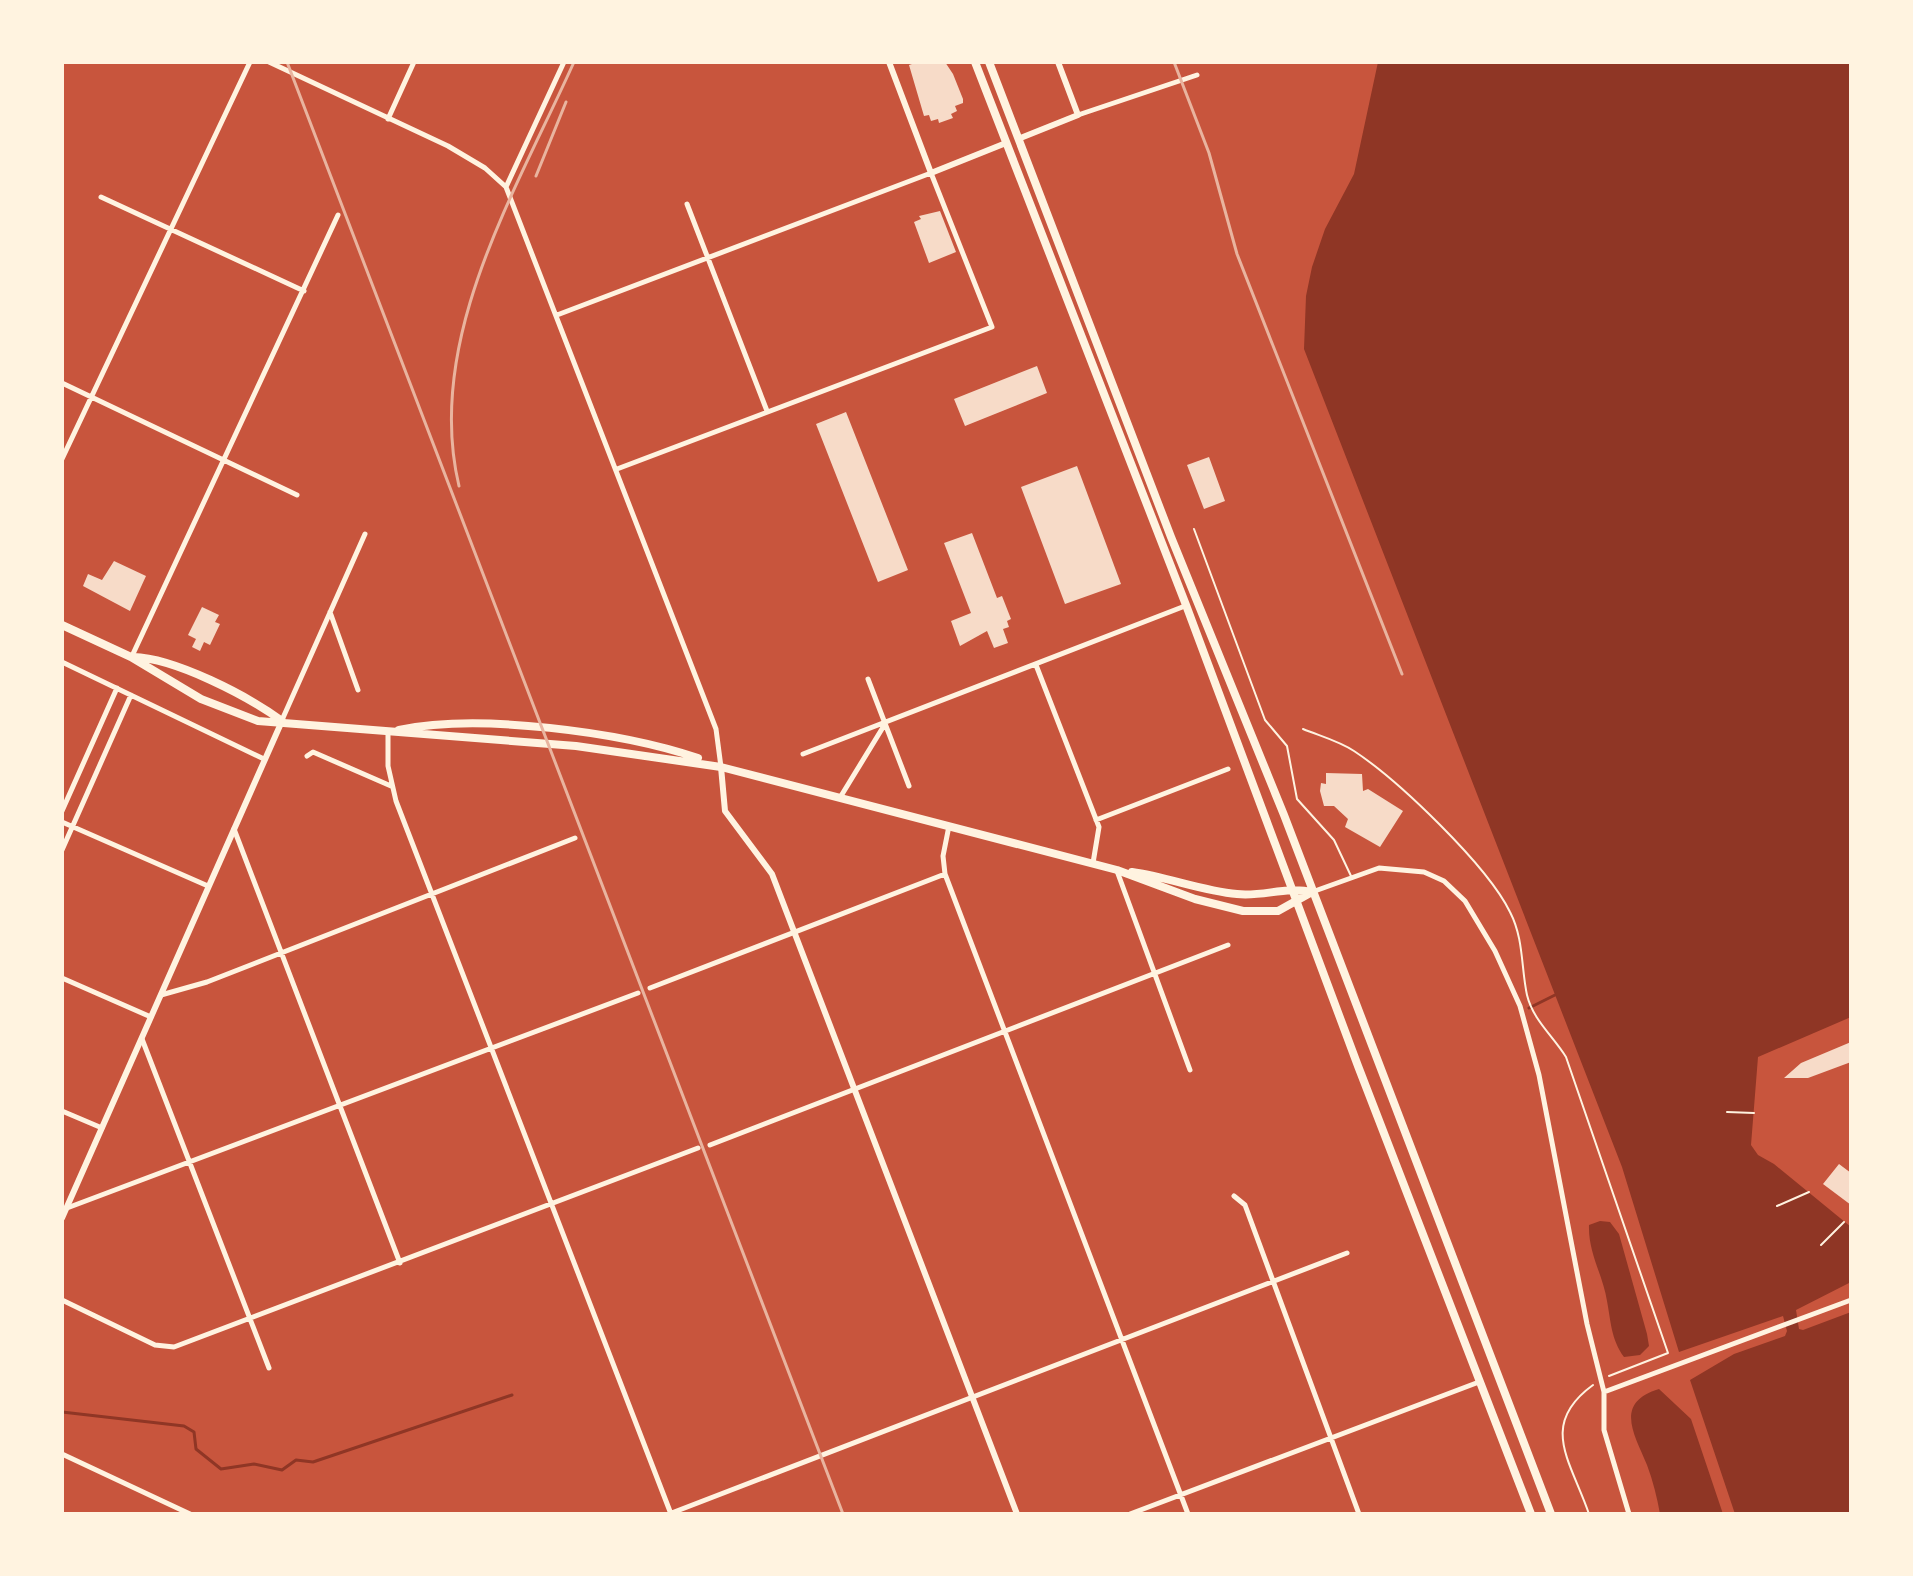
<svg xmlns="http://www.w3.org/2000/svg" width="1913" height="1576" font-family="Rubik,sans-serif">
  <rect width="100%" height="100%" fill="#c8553d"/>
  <path fill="#8f3625" d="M1378 62H1851V1017L1758 1057 1751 1145 1758 1155 1774 1164 1851 1227V1282L1796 1310 1799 1329 1803 1330 1851 1312V1514H1735L1690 1380 1734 1354 1785 1336 1787 1331 1783 1316 1679 1352 1622 1167 1304 349 1306 296 1312 267 1325 229 1354 174Z
    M1600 1221 1610 1222 1619 1234 1647 1334 1649 1346 1640 1355 1624 1357C1611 1339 1611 1322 1607 1301 1603 1275 1588 1253 1589 1225Z
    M1659 1389 1691 1419 1723 1514H1660C1657 1497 1653 1481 1647 1465 1635 1435 1613 1403 1659 1389Z"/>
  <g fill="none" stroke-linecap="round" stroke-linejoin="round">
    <path stroke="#8f3625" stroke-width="3" d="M1529 1008 1555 995
      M62 1412 184 1426 194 1432 196 1449 221 1469 254 1464 282 1470 296 1460 313 1462 512 1395"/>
  </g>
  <path fill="#f7dbc8" d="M918 62H945L953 74 963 99V103L955 106 957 111 951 114 953 118 939 123 938 119 931 121 929 115 924 116 909 65Z
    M940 211 956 252 929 263 914 222 921 219 919 216Z
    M1037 366 1047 393 965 426 954 399Z
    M846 412 908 570 878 582 816 424Z
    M1209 457 1225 501 1204 509 1187 465Z
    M1077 466 1121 584 1065 604 1021 487Z
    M972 533 997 598 1002 596 1011 619 1007 621 1009 627 1003 629 1008 643 994 648 987 631 960 646 951 621 971 613 944 543Z
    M114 561 146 576 130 611 83 586 88 574 102 580Z
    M202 607 219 615 215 622 220 624 210 645 204 642 200 651 192 647 196 639 188 635Z
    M1326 773 1362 774 1363 791 1368 789 1403 811 1380 847 1345 827 1348 819 1334 806H1324L1320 791 1321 783 1326 784Z
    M1851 1042V1062L1808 1078H1784L1801 1063Z
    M1839 1164 1851 1173V1205L1823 1184Z"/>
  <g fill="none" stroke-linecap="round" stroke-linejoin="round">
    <path stroke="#fff3e0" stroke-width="2" d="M1303 729C1320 736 1339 741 1354 751 1398 780 1487 865 1510 912 1524 939 1521 968 1527 995 1533 1020 1553 1036 1566 1057L1668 1353 1609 1376
      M1727 1112 1754 1113
      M1777 1206 1809 1192
      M1821 1245 1844 1222
      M1589 1514C1571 1461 1538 1425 1593 1385"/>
    <path stroke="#fff3e0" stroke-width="2" d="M1194 529 1265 720 1287 746 1297 799 1334 840 1351 876"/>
    <path stroke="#fff3e0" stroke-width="5" d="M269 62 448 146 485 168 506 187 716 729 721 767
      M1078 115 1197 75
      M388 119 414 62
      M506 187 564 62
      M101 197 304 291
      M687 204 767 411
      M557 315 931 173 992 327 617 469
      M62 383 297 495
      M62 459 250 62
      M330 612 358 690
      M132 656 338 215
      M62 662 264 759
      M1036 665 1099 827 1093 863
      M868 679 909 786
      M282 720 365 534
      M388 732V766L396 801 671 1514
      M803 754 1185 606
      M307 756 313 752 391 786
      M841 796 885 724
      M62 811 117 688
      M1096 820 1228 769
      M62 822 208 886
      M949 826 943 856 945 874 1188 1514
      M234 829 400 1263
      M62 850 131 695
      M1117 871 1190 1070
      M1312 892 1379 868 1424 872 1444 881 1465 901 1495 951 1520 1006 1539 1075 1587 1324 1604 1392V1430L1629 1514
      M62 978 151 1017
      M650 988 945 874
      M161 995 207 982 575 838
      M142 1039 269 1368
      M62 1111 102 1128
      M710 1145 1228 945
      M1234 1196 1245 1205 1359 1514
      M67 1208 638 993
      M62 1300 155 1345 174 1347 698 1148
      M1604 1392 1851 1300
      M62 1454 190 1514
      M669 1514 1347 1253
      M1130 1514 1479 1382"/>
    <path stroke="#fff3e0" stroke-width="6" d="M889 62 931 173 1006 143
      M1018 139 1078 115 1058 62
      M721 767 725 811 772 874 1017 1514
      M62 1218 282 721"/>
    <path stroke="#fff3e0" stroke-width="8" d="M975 62 1186 605 1358 1066 1531 1514
      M989 62 1171 537 1284 815 1551 1514
      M62 625 131 657 201 699 258 721 576 746 721 767 1117 870 1195 899 1243 911H1278L1312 892
      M133 657C175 658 248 696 282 721
      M399 730C479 713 621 732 698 758
      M1132 872C1168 877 1202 891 1237 894 1263 897 1286 886 1312 892"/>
    <path stroke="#e9b49f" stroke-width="3" d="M287 62 843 1514
      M1174 62 1209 153 1237 254 1402 674
      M536 176 566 102
      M459 486C424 340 516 191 574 62"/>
  </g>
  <rect width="1913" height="1576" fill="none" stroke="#fff3e0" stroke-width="128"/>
</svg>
